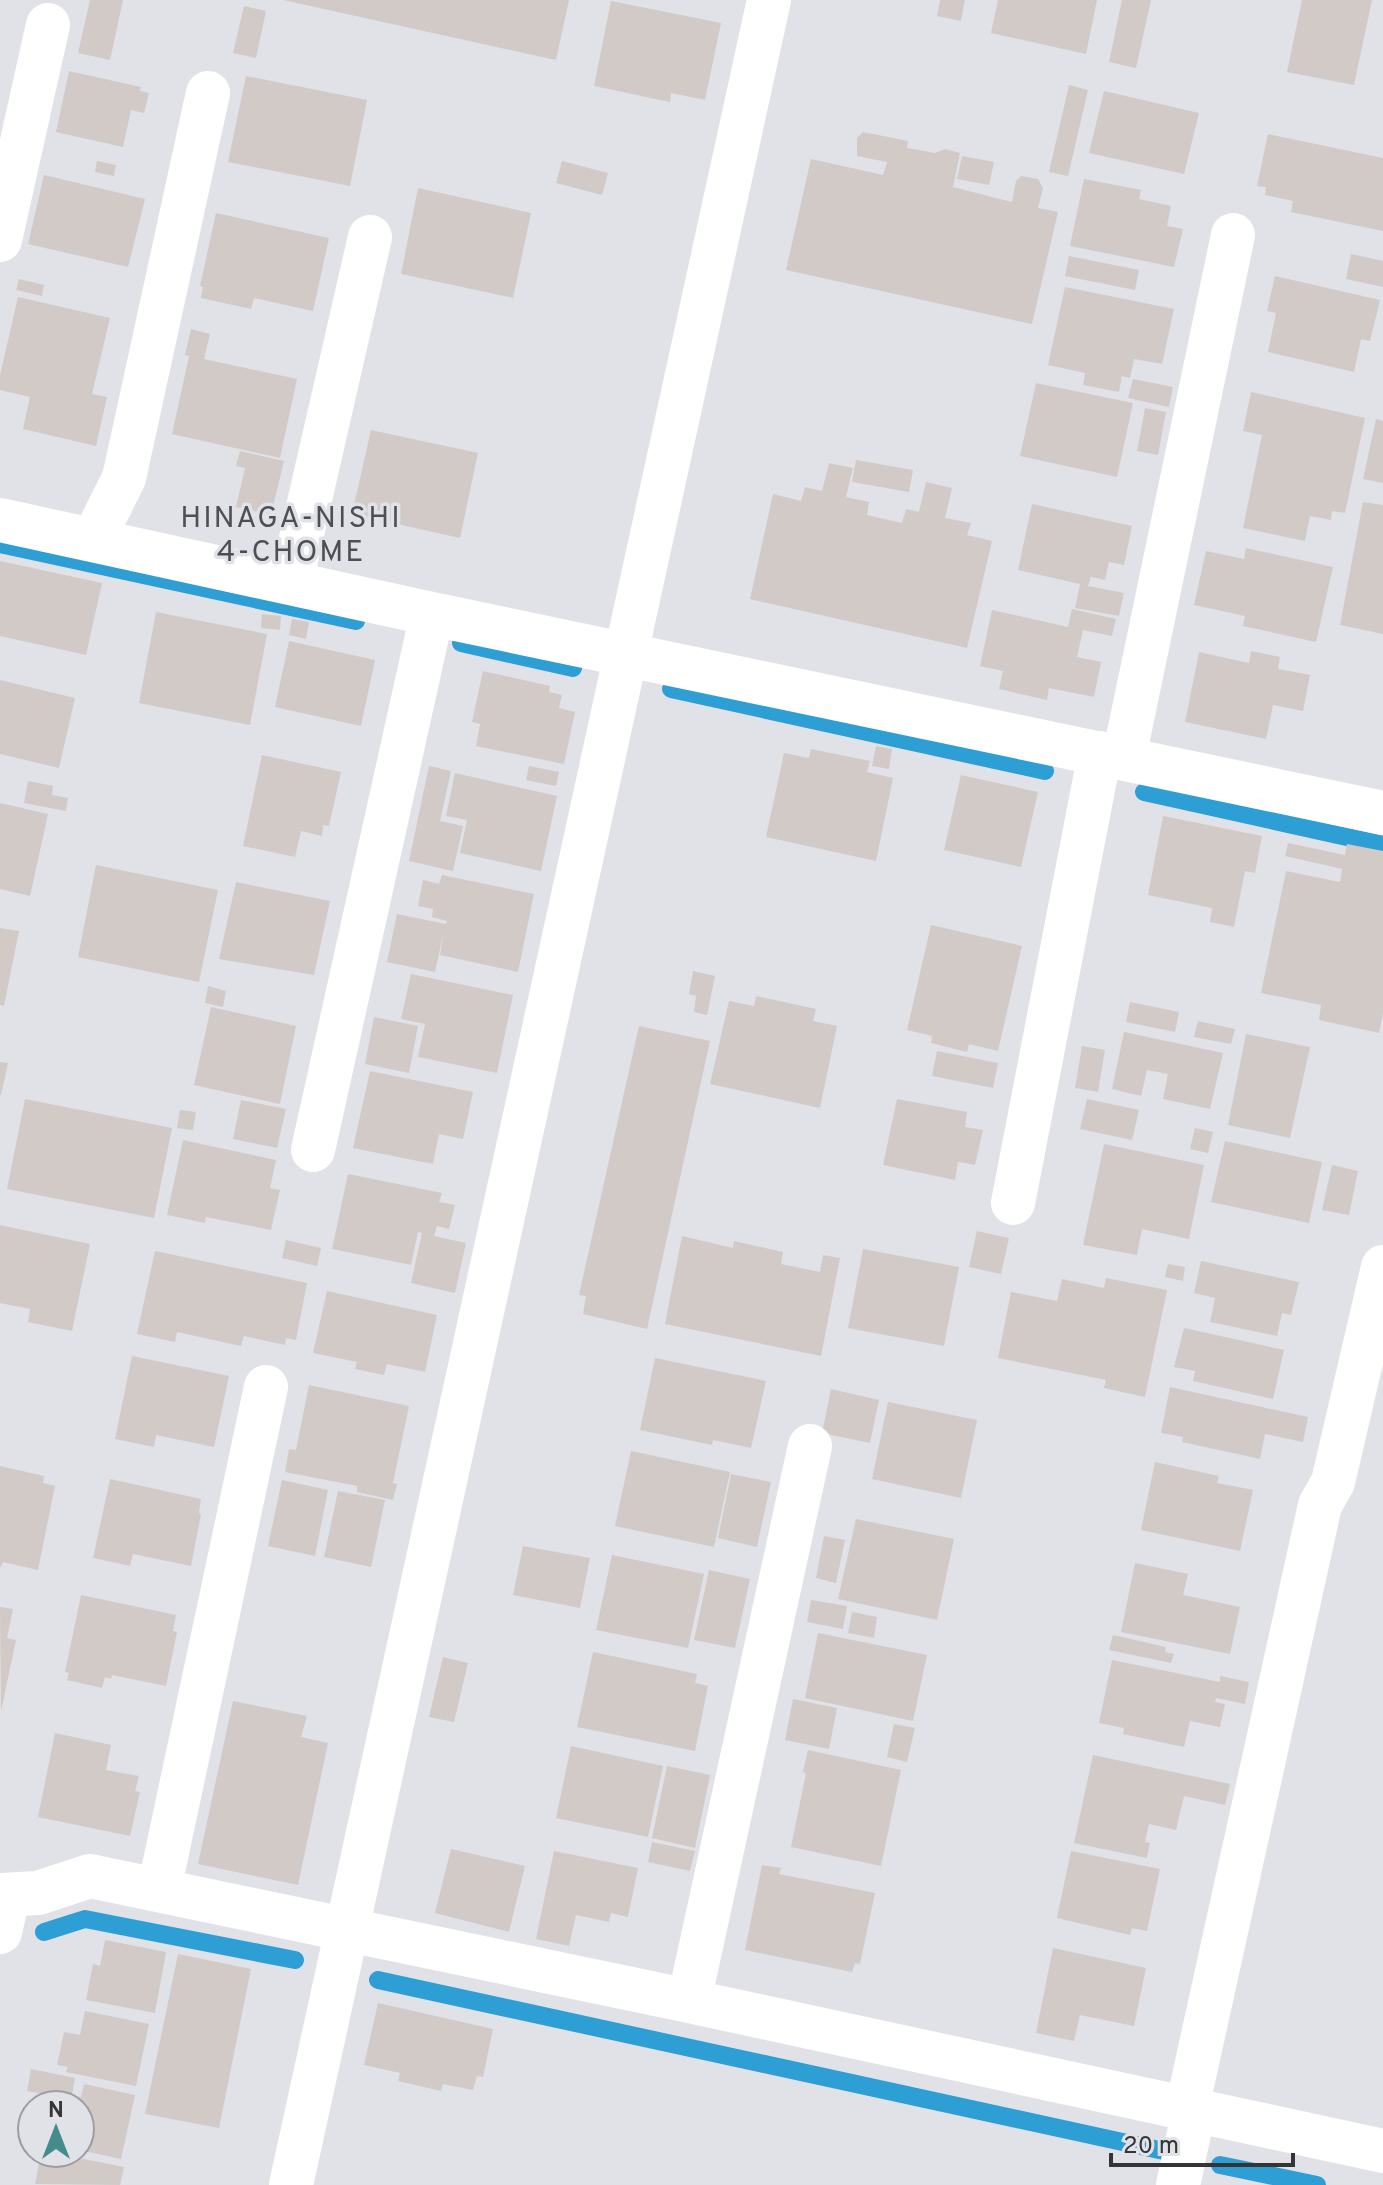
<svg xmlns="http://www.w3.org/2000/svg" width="1383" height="2185" font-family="Overpass,sans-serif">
  <rect width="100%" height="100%" fill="#e0e2e8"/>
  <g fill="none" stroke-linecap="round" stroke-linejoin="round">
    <path stroke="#2e9fd4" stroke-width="18" d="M0 544 356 621
      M461 643 573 668
      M671 689 1045 771
      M1144 792 1383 845
      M44 1932 85 1919 295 1960
      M378 1980 1173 2153
      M1220 2165 1317 2185"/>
  </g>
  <path fill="#d1cac7" d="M90 0H123L110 60 78 53Z
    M283 0H569L556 60Z
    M940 0H965L961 21 937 16Z
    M998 0H1097L1086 54 991 33Z
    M1122 0H1151L1136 68 1109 62Z
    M1302 0H1372L1354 85 1287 72Z
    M611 1 721 23 705 100 671 93 670 102 594 86Z
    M244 6 266 11 256 58 233 53Z
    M69 71 141 87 140 91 149 93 144 113 131 110 123 147 56 132Z
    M246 76 367 100 350 186 228 162Z
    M1069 85 1088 90 1068 176 1049 172Z
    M1104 91 1199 113 1184 174 1089 153Z
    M863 132 908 141 907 148 935 153 945 149 960 153 953 187 1012 202 1016 181 1021 176 1038 179 1043 188 1038 208 1058 212 1032 324 786 270 811 159 883 175 887 162 857 156V138Z
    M1268 134 1383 158V231L1291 212 1293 201 1265 195 1266 187 1257 186Z
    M962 156 994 162 989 185 957 179Z
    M97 161 116 165 114 176 95 172Z
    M562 161 608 173 602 195 556 183Z
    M44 175 145 199 128 267 28 244Z
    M1084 179 1141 190 1139 199 1171 206 1167 226 1183 229 1174 267 1070 246Z
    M418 188 531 213 513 298 401 274Z
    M216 213 329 238 313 311 254 298 251 309 201 298 203 287 200 286Z
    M1351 254 1383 261V287L1346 279Z
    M1069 256 1139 270 1135 290 1065 276Z
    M1275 276 1380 300 1370 341 1361 339 1354 372 1268 352 1276 313 1267 311Z
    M19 279 44 285 42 296 16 290Z
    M1065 287 1174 309 1162 364 1134 359 1130 378 1122 376 1119 392 1083 385 1085 373 1048 365Z
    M18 297 110 318 92 394 107 397 96 446 23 429 30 397 0 390V375Z
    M191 329 210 334 204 359 297 379 280 458 172 434 189 356 185 355Z
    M1133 379 1173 387 1169 407 1128 398Z
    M1036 383 1133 403 1117 477 1020 456Z
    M1251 392 1365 418 1345 513 1332 511 1331 520 1310 516 1305 541 1243 528 1262 435 1243 431Z
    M1145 408 1166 412 1158 455 1137 451Z
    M1376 419 1383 421V483L1363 479Z
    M371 430 478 453 460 538 352 514Z
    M240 451 284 461 271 515 236 507 245 468 236 466Z
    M856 460 913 470 909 492 852 482Z
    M829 463 853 468 846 497 869 502 867 515 902 523 906 509 919 512 926 482 952 488 945 518 971 523 967 535 992 541 967 648 750 599 773 494 801 501 805 487 822 491Z
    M1363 502 1383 505V634L1340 625Z
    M1032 504 1132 526 1124 565 1109 562 1105 580 1091 577 1088 586 1124 593 1119 616 1075 608 1080 584 1018 570Z
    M1246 548 1333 567 1316 642 1243 626 1245 616 1194 605 1206 551 1244 559Z
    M0 561 102 583 86 655 0 636Z
    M1072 609 1116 619 1112 636 1083 630 1077 657 1101 662 1094 697 1049 688 1047 700 999 689 1003 671 980 666 992 610 1068 627Z
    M156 612 267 634 250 725 139 703Z
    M262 614 281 616 280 630 261 628Z
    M292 619 309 622 306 639 289 635Z
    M289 641 375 660 361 726 275 707Z
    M1251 651 1280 657 1278 669 1310 675 1303 711 1273 705 1266 739 1185 722 1199 652 1249 663Z
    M483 671 550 686 549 692 562 695 559 708 575 712 564 764 476 746 480 724 472 722Z
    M0 680 75 698 59 768 0 754Z
    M876 746 892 749 889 769 872 766Z
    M811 749 870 761 867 772 893 778 876 861 766 837 784 753 809 758Z
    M262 755 341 772 329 826 323 825 322 836 301 831 295 857 243 846Z
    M429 766 451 771 440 821 463 826 453 871 409 861Z
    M529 766 559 772 556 786 526 780Z
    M455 773 557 796 541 871 460 853 467 820 446 816Z
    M961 775 1038 792 1021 867 944 850Z
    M28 781 53 786 52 795 68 798 66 811 24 803Z
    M0 803 48 814 30 896 0 889Z
    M1163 816 1262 836 1255 873 1245 871 1234 927 1210 922 1212 908 1148 895Z
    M1288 843 1345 855 1347 844 1383 851V1013L1379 1033 1319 1020 1321 1005 1261 993 1286 871 1340 882 1342 869 1285 856Z
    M96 865 218 890 199 982 78 957Z
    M442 875 534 894 518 972 440 955 444 931 435 972 387 962 397 914 446 924 447 921 432 917 433 909 418 906 423 880 439 884Z
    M236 882 330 901 314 975 219 959Z
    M931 925 1022 946 998 1051 969 1044 967 1052 931 1043 932 1036 907 1030Z
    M0 928 19 931 4 1006 0 1005Z
    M693 971 715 976 707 1015 694 1012 696 996 689 994Z
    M411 974 513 995 497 1073 418 1057 425 1024 401 1019Z
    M208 986 226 991 223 1007 205 1003Z
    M756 996 816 1009 813 1021 837 1026 820 1108 710 1084 729 1001 754 1006Z
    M1130 1002 1179 1012 1175 1032 1126 1022Z
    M211 1007 296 1026 280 1104 194 1085Z
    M374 1017 418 1026 409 1073 365 1064Z
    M1198 1021 1235 1029 1231 1044 1194 1037Z
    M639 1026 710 1041 647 1329 583 1314 586 1296 579 1295Z
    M1124 1032 1223 1053 1210 1109 1163 1099 1168 1074 1147 1070 1141 1096 1112 1089Z
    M1246 1034 1310 1047 1290 1138 1228 1125Z
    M1082 1046 1105 1050 1098 1092 1075 1088Z
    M937 1051 998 1063 993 1088 932 1076Z
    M0 1062 8 1063 1 1095H0Z
    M370 1071 473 1092 463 1139 439 1134 433 1164 353 1148Z
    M25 1099 172 1128 154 1218 7 1189Z
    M897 1099 967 1112 965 1127 983 1130 975 1165 958 1162 955 1180 883 1165Z
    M1087 1099 1139 1110 1132 1140 1080 1129Z
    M241 1100 286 1109 277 1148 233 1139Z
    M180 1110 196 1112 193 1130 177 1128Z
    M1195 1128 1213 1132 1208 1153 1190 1149Z
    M183 1140 276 1160 270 1188 280 1190 271 1230 206 1217 205 1223 167 1215Z
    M1225 1141 1322 1162 1309 1223 1211 1202Z
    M1104 1144 1204 1165 1189 1239 1142 1229 1137 1255 1083 1245Z
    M1332 1165 1358 1171 1349 1215 1322 1210Z
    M348 1174 442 1193 439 1202 455 1205 449 1229 437 1226 434 1236 466 1243 455 1293 411 1283 422 1233 418 1232 411 1265 332 1249Z
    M0 1225 90 1244 72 1331 28 1322 30 1309 0 1303Z
    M977 1231 1009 1238 1001 1274 969 1267Z
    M682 1236 733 1248 734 1241 783 1252 781 1264 820 1272 823 1255 840 1258 821 1356 665 1324Z
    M286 1240 321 1248 317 1266 282 1258Z
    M863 1249 959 1267 944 1346 848 1328Z
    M155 1251 307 1283 296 1340 286 1338 285 1345 244 1336 241 1346 177 1332 175 1342 137 1334Z
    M1201 1261 1299 1282 1291 1315 1282 1313 1277 1336 1210 1322 1215 1298 1194 1293Z
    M1168 1264 1185 1267 1183 1281 1165 1277Z
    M1106 1278 1167 1290 1145 1397 1104 1388 1106 1380 998 1358 1011 1292 1057 1301 1062 1279 1104 1288Z
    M327 1291 437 1315 425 1372 387 1364 384 1375 355 1369 357 1362 313 1353Z
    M1184 1328 1284 1350 1273 1399 1193 1381 1195 1371 1174 1367Z
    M132 1356 229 1376 214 1447 156 1435 154 1447 115 1439Z
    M655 1358 766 1381 751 1448 713 1440 712 1445 640 1430Z
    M309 1385 409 1406 393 1483 397 1484 393 1500 357 1492V1486L285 1472 289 1449 296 1450Z
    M1170 1387 1308 1417 1303 1442 1265 1434 1260 1459 1182 1442 1183 1437 1161 1433Z
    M831 1389 879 1400 870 1443 822 1433Z
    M888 1402 977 1420 961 1498 872 1479Z
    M631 1451 730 1472 714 1547 615 1526Z
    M1155 1462 1219 1476 1217 1483 1253 1490 1240 1551 1141 1530Z
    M0 1466 44 1476 43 1483 55 1486 38 1570 3 1562 0 1568Z
    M731 1474 771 1482 757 1547 718 1538Z
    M110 1479 201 1499 199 1513 201 1514 191 1566 133 1554 130 1566 93 1558Z
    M282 1480 328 1490 315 1556 268 1546Z
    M338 1491 385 1500 371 1567 324 1557Z
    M856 1519 954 1539 937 1620 838 1599Z
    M824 1536 845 1540 836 1583 816 1578Z
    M523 1546 590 1558 580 1608 513 1595Z
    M612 1555 704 1574 688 1648 596 1630Z
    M1135 1563 1188 1574 1183 1595 1240 1607 1230 1654 1121 1632Z
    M709 1570 750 1579 735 1648 694 1640Z
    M81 1595 176 1615 173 1631 177 1632 166 1686 112 1675 111 1679 105 1677 102 1688 67 1680 69 1673 65 1672Z
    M811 1600 847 1606 843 1629 807 1622Z
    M0 1607 13 1609 7 1638 16 1640 1 1711Z
    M852 1612 877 1617 874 1638 848 1633Z
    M818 1633 927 1655 913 1721 805 1698Z
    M1113 1635 1166 1647 1165 1652 1174 1654 1171 1663 1109 1650Z
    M593 1652 697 1674 695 1683 708 1686 695 1751 577 1727Z
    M443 1657 468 1663 454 1722 429 1717Z
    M1112 1660 1220 1682V1676L1249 1682 1245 1704 1216 1698 1215 1702 1225 1704 1220 1727 1190 1721 1184 1747 1123 1734 1124 1728 1099 1723Z
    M793 1699 837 1708 829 1749 785 1740Z
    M233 1701 307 1716 301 1737 328 1743 298 1885 198 1864Z
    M894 1724 915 1728 907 1762 887 1757Z
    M55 1733 111 1745 106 1770 139 1776 135 1791 140 1792 130 1836 38 1817Z
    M571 1746 663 1766 648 1837 556 1818Z
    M808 1750 901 1770 881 1866 791 1847 806 1773 803 1772Z
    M1093 1755 1230 1784 1225 1805 1184 1796 1176 1830 1149 1824 1145 1842 1150 1843 1147 1858 1074 1843Z
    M667 1766 710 1775 695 1848 652 1838Z
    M652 1842 695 1851 690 1871 648 1862Z
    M451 1849 525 1866 509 1932 435 1913Z
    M554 1851 638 1868 628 1917 611 1913 609 1922 576 1915 569 1946 536 1939Z
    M1071 1851 1160 1869 1147 1931 1132 1928 1130 1935 1057 1918Z
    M762 1865 781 1868 779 1874 875 1893 860 1964 855 1963 852 1972 745 1950Z
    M105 1940 166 1952 155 2013 86 2000 93 1964 100 1966Z
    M1053 1948 1146 1968 1134 2026 1080 2015 1074 2041 1036 2033Z
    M178 1954 251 1969 219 2128 145 2114Z
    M378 2003 493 2029 483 2077 477 2076 473 2090 443 2084 441 2091 398 2081 400 2073 364 2065Z
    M85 2011 149 2024 136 2086 66 2072 68 2067 57 2065 64 2032 80 2035Z
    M31 2069 75 2078 72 2095 81 2097 84 2084 135 2095 121 2159 80 2150V2105H70L71 2099 27 2091Z
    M41 2153H54L124 2167 120 2185 35 2184Z"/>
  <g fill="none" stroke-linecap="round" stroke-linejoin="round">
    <path stroke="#fff" stroke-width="44" d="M0 240 48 25
      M0 520 432 614 1383 813
      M93 540 124 478 208 93
      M291 582 370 237
      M1124 757 1233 235
      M313 1150 432 614
      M1013 1203 1100 753
      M159 1890 266 1387
      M0 1895 38 1893 90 1876 689 2001 1383 2151
      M0 1932 8 1896
      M689 2001 810 1446
      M1187 2108 1320 1505 1333 1482 1383 1267
      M291 2185 769 0
      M1178 2185 1194 2110"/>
  </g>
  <g text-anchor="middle" stroke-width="7" stroke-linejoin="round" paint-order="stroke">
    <g font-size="30" letter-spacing="2" fill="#4e4f54" stroke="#e0e2e8">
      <text x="291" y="527">HINAGA-NISHI<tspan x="291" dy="34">4-CHOME</tspan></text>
    </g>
  </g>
  <g transform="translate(56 2129)"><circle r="38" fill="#e0e2e8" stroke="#9c9da2" stroke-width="2"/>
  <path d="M0-6L14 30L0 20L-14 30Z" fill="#438b8c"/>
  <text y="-12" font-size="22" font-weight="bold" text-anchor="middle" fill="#353538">N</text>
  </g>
  <path d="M1111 2153v12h182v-12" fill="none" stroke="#353538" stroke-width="4"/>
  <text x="1123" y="2153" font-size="24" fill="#353538" stroke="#e0e2e8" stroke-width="6" paint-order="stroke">20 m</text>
</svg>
